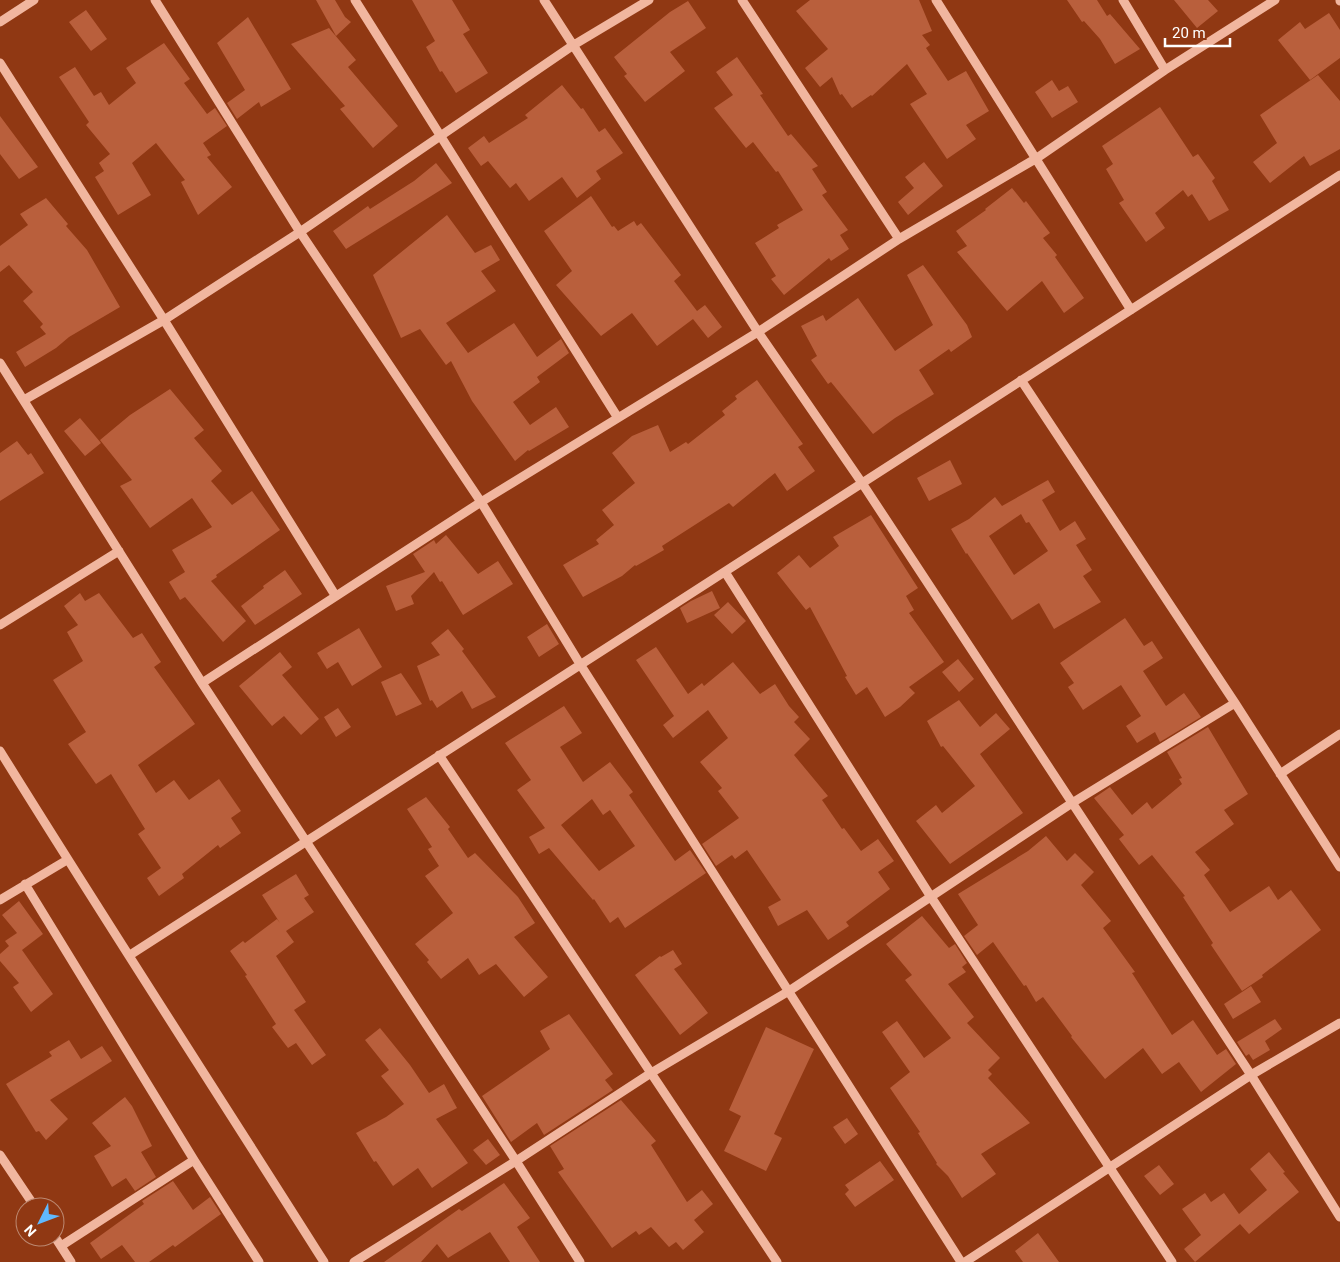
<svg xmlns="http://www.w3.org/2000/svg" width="1340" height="1262" font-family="Roboto,sans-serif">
  <rect width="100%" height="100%" fill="#903813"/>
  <path fill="#b95f3c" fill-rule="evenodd" d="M316 0H335L345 17 351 22 336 36Z
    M412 0H452L470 30 463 34 488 73 456 93 442 71 440 72 426 47 435 41Z
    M810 0H919L932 31 922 35 930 45 926 48 948 81 966 71 989 111 966 125 976 139 947 159 910 104 927 94 907 64 872 96 871 95 852 108 842 94 840 95 832 77 820 87 805 68 828 49 796 11Z
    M1067 0H1097L1107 16 1110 14 1140 49 1115 64 1100 39 1084 21 1082 22Z
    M1174 0H1208L1218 11 1197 28Z
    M688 1 706 28 670 52 685 71 645 102 624 76 627 74 614 57 670 12Z
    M86 10 107 39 91 51 69 22Z
    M1329 13 1340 30V58L1310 80 1278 40 1300 22 1305 29Z
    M248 17 291 89 261 107 259 102 237 119 227 103 245 90 217 43Z
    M329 28 356 60 348 67 398 126 373 148 340 109 345 106 291 44Z
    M164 43 190 79 184 83 207 114 215 108 227 126 203 143 211 155 207 157 232 187 198 215 181 182 185 180 156 143 132 163 151 195 118 215 95 177 104 171 99 163 110 154 86 125 89 122 59 77 75 67 94 96 101 92 109 105 136 83 126 68Z
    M737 57 763 94 760 95 788 136 791 134 818 166 812 169 827 192 822 195 848 230 840 235 849 249 831 261 829 258 784 295 771 279 776 276 755 243 779 228 777 225 803 210 778 171 776 172 753 142 746 148 714 108 733 95 716 72Z
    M1318 75 1340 101V149L1310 166 1304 156 1270 183 1253 162 1277 143 1260 115Z
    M1052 80 1059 91 1068 86 1078 102 1052 118 1035 92Z
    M562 85 581 109 583 108 599 132 605 128 623 153 596 171 601 179 577 198 562 177 529 201 516 183 510 188 488 161 481 166 468 148 484 136 489 143 528 118 525 115Z
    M1160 107 1193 157 1198 154 1215 178 1212 181 1229 210 1209 221 1192 194 1188 197 1183 190 1155 213 1165 228 1146 242 1119 203 1124 200 1106 169 1113 164 1102 146Z
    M0 116 38 167 19 179 0 154Z
    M924 162 943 186 908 215 898 202 914 188 905 177Z
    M436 163 452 183 346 249 333 231 368 206 370 209 414 181Z
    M1012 188 1024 203 1026 201 1050 233 1043 238 1057 255 1055 257 1084 298 1064 313 1042 281 1007 311 957 252 967 246 956 231 986 210 985 209Z
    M591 196 612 227 614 226 618 231 634 221 637 226 641 223 681 275 674 281 697 311 705 305 722 327 708 338 693 319 657 346 632 313 601 336 556 285 572 271 544 231Z
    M46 198 68 224 66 226 87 250 120 307 69 337 56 348 25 367 16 352 46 334 40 327 43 324 23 301 33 292 9 265 0 272V246L28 225 20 214Z
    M447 215 475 253 491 245 500 260 481 271 496 291 446 323 468 353 514 323 537 357 561 339 569 353 537 377 540 382 513 402 530 425 556 407 569 427 529 451 528 450 515 461 472 401 451 361 446 365 420 329 401 338 373 275Z
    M923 265 967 325 972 337 951 352 949 349 919 370 934 394 895 418 873 434 831 382 828 384 811 360 817 356 801 326 823 315 826 321 858 298 895 351 933 325 907 275Z
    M757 380 803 444 798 447 815 471 787 491 775 473 733 507 729 503 662 546 664 550 636 566 635 565 622 576 583 597 563 565 599 544 596 540 614 525 602 510 635 483 612 453 632 436 658 425 670 452 686 442 688 444 725 415 722 411 737 399 735 396Z
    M170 389 204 430 194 438 222 471 211 481 232 505 252 491 280 530 216 575 217 577 211 581 246 621 223 642 185 597 180 600 169 582 185 572 172 550 212 527 192 498 150 528 120 486 132 480 100 440 130 415Z
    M80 418 101 443 85 456 64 431Z
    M17 441 28 455 31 453 44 473 0 501V453Z
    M950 460 962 484 929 501 917 478Z
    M1048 480 1055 492 1042 500 1060 531 1075 521 1086 539 1076 545 1092 570 1083 576 1101 602 1054 629 1039 603 1012 620 967 553 966 554 951 529 969 519 995 497 1002 506ZM1021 514 1026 523 1029 522 1048 551 1014 575 989 536Z
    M871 515 918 588 906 596 914 610 909 613 944 662 909 687 915 693 900 707 885 717 867 687 856 695 845 677 847 676 810 607 806 610 777 573 799 555 810 568 839 546 833 537Z
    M446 535 478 574 498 561 513 584 463 615 442 581 440 582 434 572 411 596 414 604 396 611 386 586 425 572 413 554 434 540 436 544Z
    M285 570 302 594 255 625 241 606 264 588 263 586Z
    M712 591 720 608 687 623 680 608 691 601Z
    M80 593 85 601 99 593 133 638 142 633 161 662 154 667 195 724 138 765 156 793 174 780 189 800 219 779 241 811 231 818 241 833 220 848 218 845 182 874 184 878 159 896 147 878 161 868 138 834 145 829 111 774 96 784 68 744 86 732 53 680 83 661 67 632 78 625 64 606Z
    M728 602 746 621 732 634 714 615Z
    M1125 618 1144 646 1152 641 1163 658 1143 671 1166 706 1184 693 1201 717 1160 742 1155 732 1137 743 1126 726 1141 716 1121 685 1083 710 1068 687 1074 683 1060 663Z
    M547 624 559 644 539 657 527 637Z
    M359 628 382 667 352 686 338 662 327 669 317 653Z
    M448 629 464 649 462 651 496 697 472 709 462 691 437 708 432 700 430 701 417 666 440 655 431 643Z
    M656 647 688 694 702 683 704 686 733 662 760 694 775 684 789 706 799 717 794 722 810 739 794 755 828 796 822 800 842 829 844 828 861 851 878 839 894 861 878 872 890 889 846 922 849 926 828 940 807 910 778 926 768 907 781 900 747 850 735 859 732 855 716 866 702 844 739 818 718 791 722 788 700 762 728 738 708 710 673 738 663 725 674 716 636 660Z
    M280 652 292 667 282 675 319 719 301 735 284 716 272 726 239 686Z
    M958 659 974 679 959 692 942 672Z
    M401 673 422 704 396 716 381 682Z
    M959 700 980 727 996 713 1010 729 980 754 1023 813 950 864 916 821 936 805 942 813 975 786 943 746 941 747 927 721Z
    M564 706 582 733 560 747 583 782 610 762 633 792 629 795 675 861 690 850 706 873 625 928 618 917 610 923 594 899 593 900 549 848 539 854 529 837 545 828 517 790 531 780 505 743ZM592 799 603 815 610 810 635 846 599 871 561 825Z
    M338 708 351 727 336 737 324 717Z
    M1208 727 1248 794 1224 810 1234 824 1195 852 1210 870 1204 875 1230 912 1269 886 1278 900 1291 890 1321 930 1262 975 1263 977 1242 991 1211 945 1213 943 1183 897 1185 896 1152 855 1139 865 1119 839 1124 835 1094 798 1110 787 1132 815 1147 802 1152 809 1182 784 1179 779 1182 778 1167 752Z
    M426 797 450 827 448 829 468 858 475 853 518 897 535 923 514 937 548 977 524 997 496 964 479 975 468 958 441 979 427 962 429 960 415 944 453 913 425 876 439 866 428 849 432 847 407 809Z
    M1046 836 1067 861 1075 853 1094 872 1081 885 1111 921 1103 928 1135 972 1132 973 1172 1035 1193 1020 1217 1055 1226 1049 1236 1064 1201 1092 1179 1062 1162 1074 1143 1048 1105 1079 1071 1037 1072 1036 1043 997 1036 1002 1026 985 1024 986 993 942 977 955 964 936 978 925 958 894 1028 851Z
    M296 874 309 895 304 898 314 912 286 931 294 942 276 956 306 1002 294 1010 326 1055 312 1065 296 1043 288 1048 272 1027 276 1024 245 976 247 975 230 951 243 941 245 943 277 919 280 923 262 895Z
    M19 901 43 934 22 950 53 994 31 1012 13 987 19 983 0 961V954L9 946 5 941 17 933 2 915Z
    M922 916 949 948 955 944 967 963 962 967 966 972 948 984 974 1017 967 1023 1000 1058 988 1070 992 1074 988 1078 1030 1123 981 1154 996 1174 962 1198 948 1176 936 1164 937 1163 918 1133 920 1132 890 1088 910 1072 882 1032 897 1021 924 1058 951 1038 905 980 912 975 886 944Z
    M673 950 682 964 674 969 708 1013 680 1035 635 975 660 956 661 957Z
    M1251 986 1261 1002 1233 1019 1224 1004Z
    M569 1014 613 1074 605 1080 613 1090 544 1135 537 1123 511 1142 482 1096 550 1049 540 1031Z
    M1275 1019 1282 1029 1265 1041 1270 1050 1253 1060 1249 1054 1246 1056 1237 1042Z
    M766 1027 814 1049 774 1134 782 1138 766 1171 724 1151 741 1116 729 1110Z
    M380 1028 410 1065 429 1093 444 1084 457 1108 436 1119 468 1163 432 1188 418 1168 393 1186 376 1161 374 1162 356 1133 386 1117 404 1104 381 1076 389 1070 365 1040Z
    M69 1040 81 1059 102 1046 112 1061 50 1100 68 1119 46 1140 39 1131 36 1132 6 1084 52 1056 49 1052Z
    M125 1097 132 1106 152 1146 141 1152 156 1177 135 1191 126 1178 112 1187 94 1156 111 1146 92 1123Z
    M621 1100 656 1141 651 1145 687 1202 702 1190 713 1204 694 1220 704 1232 683 1250 676 1242 669 1247 651 1227 639 1235 636 1231 612 1248 558 1172 564 1169 550 1146Z
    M847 1118 858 1134 845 1144 833 1127Z
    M488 1139 500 1155 486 1165 473 1150Z
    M1269 1152 1285 1172 1283 1173 1299 1192 1249 1234 1240 1224 1195 1262 1184 1249 1201 1235 1182 1209 1205 1193 1211 1202 1224 1193 1239 1214 1267 1190 1250 1169Z
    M880 1161 894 1180 855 1207 845 1194 849 1190 845 1185Z
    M1159 1165 1174 1184 1160 1195 1144 1176Z
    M173 1181 193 1210 210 1197 221 1214 175 1247 173 1245 149 1262H135L122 1245 101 1259 90 1243 144 1204 142 1201Z
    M504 1183 530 1218 517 1227 540 1262H510L490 1232 448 1258 437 1244 421 1262H384L459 1209 462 1211Z
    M1038 1233 1059 1262H1023L1015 1251Z"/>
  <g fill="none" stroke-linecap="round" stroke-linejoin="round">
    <path stroke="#f1b69f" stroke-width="9" d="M155 0 300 232 481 502 580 664 961 1262
      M355 0 618 418
      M544 0 758 332 862 483 1251 1075 1340 1217
      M742 0 899 239
      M936 0 1131 310
      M1123 0 1165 70
      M1340 0V1
      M0 22 34 0
      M0 63 164 320 335 595
      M0 363 202 683 516 1161 580 1262
      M1021 380 1235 703 1340 867
      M24 400 164 320 300 232 572 46 649 0
      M725 572 931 897 1172 1262
      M0 625 119 551
      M202 683 481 502 758 332 899 239 1037 158 1165 70 1275 0
      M0 751C106 922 216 1091 324 1262
      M439 755 777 1262
      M1280 774 1340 734
      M25 884 194 1160 259 1262
      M0 900 67 860
      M130 955 1340 175
      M0 1155 35 1207
      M55 1237 71 1262
      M61 1246 194 1160
      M354 1262 516 1161 651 1073 789 991 1072 803 1235 703
      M965 1262 1251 1075 1340 1023"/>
  </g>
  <g transform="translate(40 1222) rotate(228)"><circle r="24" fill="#903813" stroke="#bc8871"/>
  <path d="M0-4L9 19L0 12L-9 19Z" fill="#60b9ff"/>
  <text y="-8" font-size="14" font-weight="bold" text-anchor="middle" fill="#ffffff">N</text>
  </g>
  <path d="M1165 38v8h65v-8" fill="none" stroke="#ffffff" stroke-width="2.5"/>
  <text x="1172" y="38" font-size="15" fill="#ffffff" stroke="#903813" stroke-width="4" paint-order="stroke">20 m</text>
</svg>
